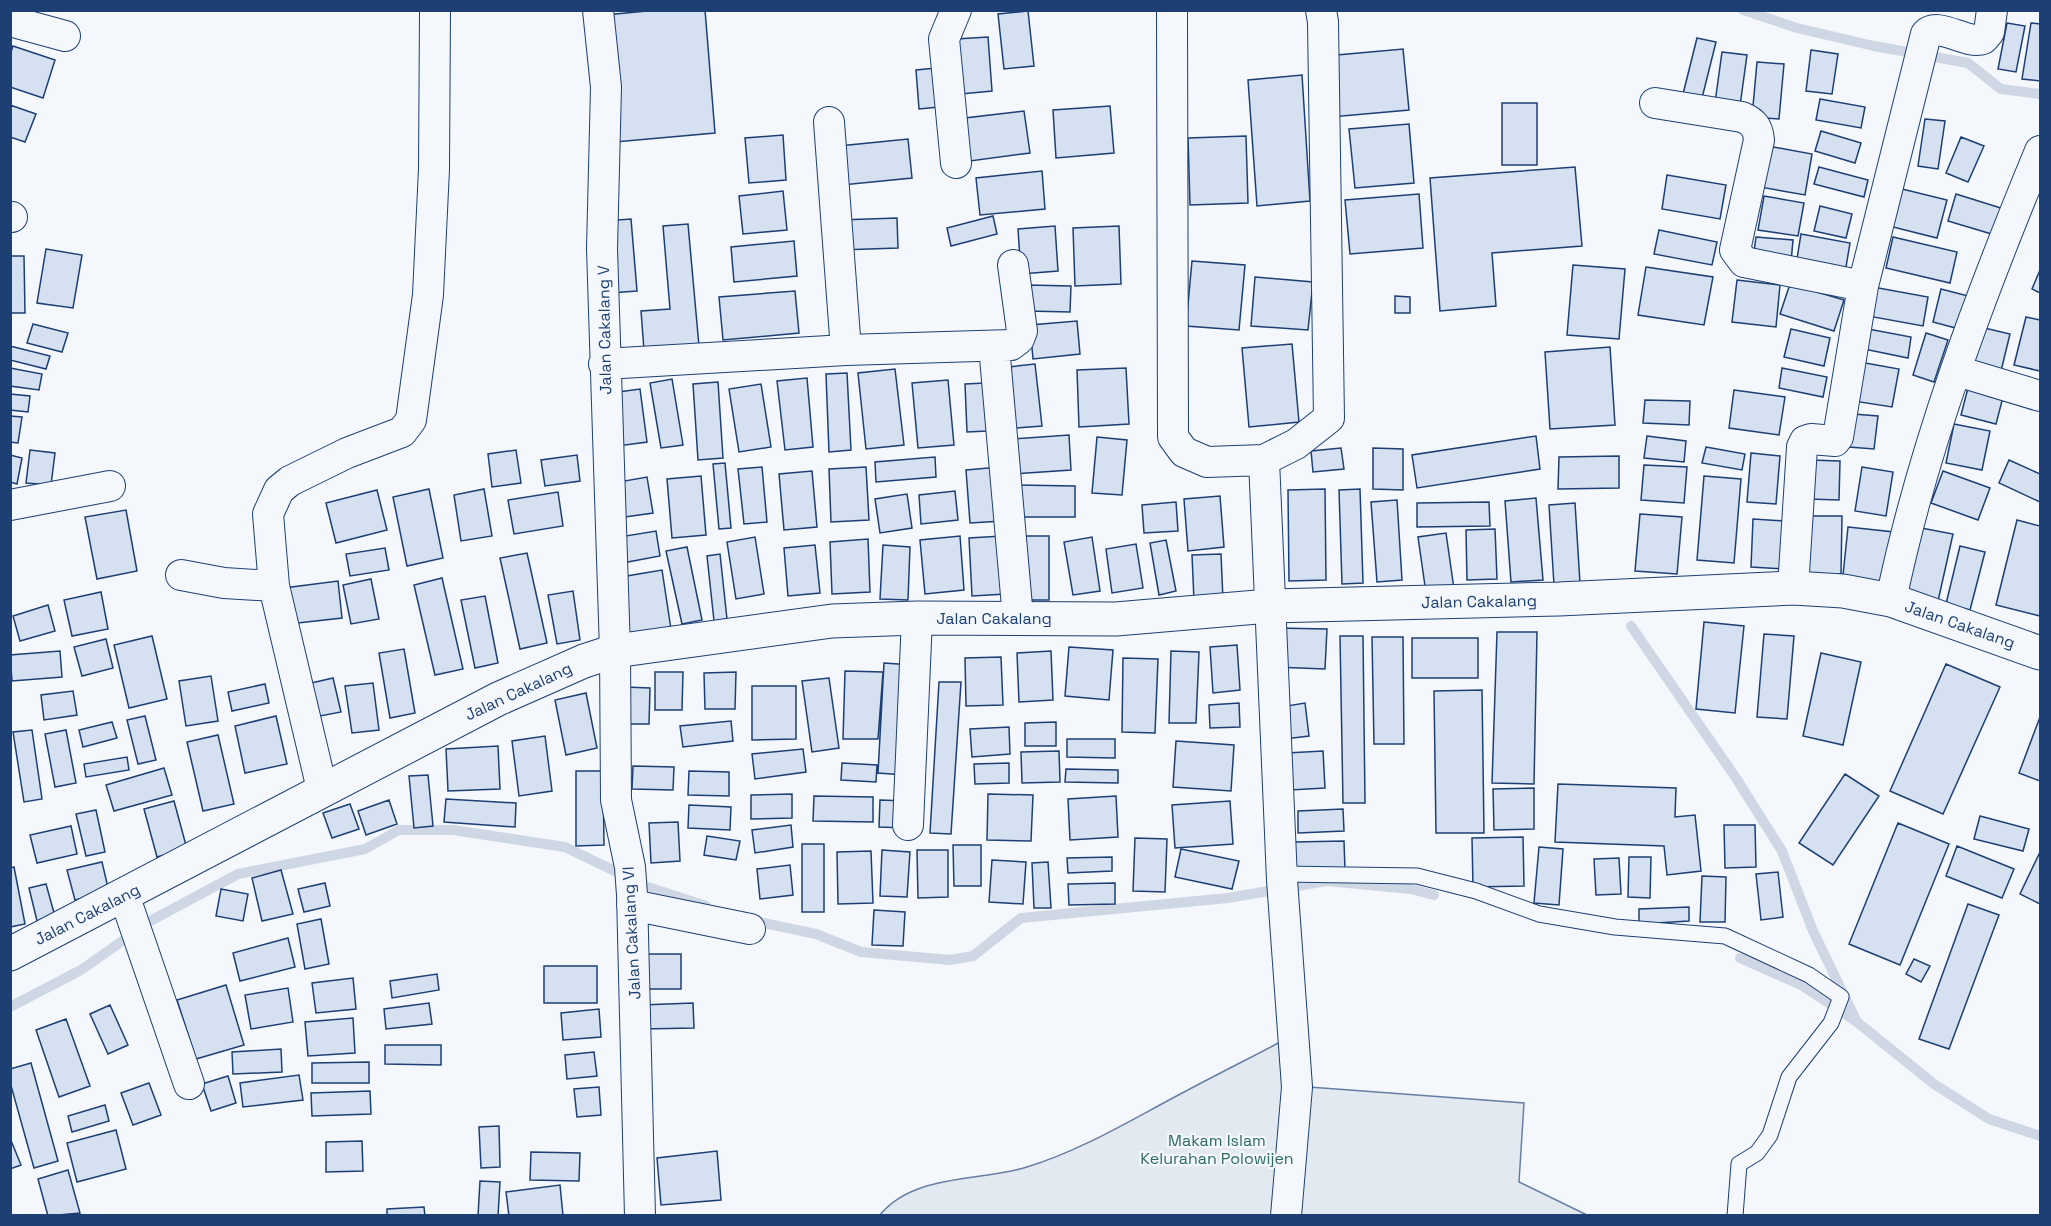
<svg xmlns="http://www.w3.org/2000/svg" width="2051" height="1226" font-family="'Space Grotesk',sans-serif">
  <rect width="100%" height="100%" fill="#f4f7fb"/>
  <path fill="#e3e9f0" stroke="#687fa3" stroke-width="1.5" d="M1284 1040 1277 1215 879 1216C913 1173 979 1182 1027 1167 1079 1151 1124 1124 1171 1099 1208 1079 1246 1060 1284 1040Z
    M1309 1087 1524 1103 1519 1182 1587 1215 1298 1216Z"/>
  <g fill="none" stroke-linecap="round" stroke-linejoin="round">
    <path stroke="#cfd7e4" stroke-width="10" d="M1743 10 1797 28 1874 46 1968 63 2001 89 2040 94
      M1631 626 1736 778 1782 851 1813 931 1857 1022
      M749 920 816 934 861 952 950 960 973 956 1021 918 1228 898 1327 881 1411 889 1434 895
      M1740 958 1803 986 1857 1022 1934 1084 1989 1119 2040 1136
      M10 1007 81 970 152 920 238 874 365 849 399 830H453L565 847 648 887 706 906"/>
  </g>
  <path fill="#d5e0f0" stroke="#1d3f73" stroke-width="1.5" d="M658 10H705L715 133 615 142 605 15Z
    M1028 11 1034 66 1004 69 998 14Z
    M2007 23 2025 26 2016 72 1998 69Z
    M2031 23 2040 24V81L2022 79Z
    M988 37 992 91 961 94 956 39Z
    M1697 38 1716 42 1701 102 1682 98Z
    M13 46 55 60 43 98 10 87V55Z
    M1403 49 1409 110 1331 117 1326 56Z
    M1811 50 1838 54 1832 94 1806 91Z
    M1722 52 1747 55 1739 113 1714 110Z
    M1757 62 1784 64 1779 119 1752 117Z
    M936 68 939 107 919 109 916 70Z
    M1302 75 1310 201 1257 206 1248 80Z
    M1820 99 1865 107 1861 128 1816 120Z
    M1502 103H1537V165H1502Z
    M10 105 36 114 25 142 10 137Z
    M1110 106 1114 153 1056 158 1053 110Z
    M1024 111 1030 153 970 161 965 118Z
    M1925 119 1945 121 1938 169 1918 166Z
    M1409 124 1414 183 1355 188 1349 129Z
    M1821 131 1861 143 1855 163 1815 151Z
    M783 135 786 180 749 183 745 138Z
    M1246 136 1248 203 1190 205 1188 138Z
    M1961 137 1984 146 1968 182 1946 173Z
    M908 139 912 178 842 185 839 146Z
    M1768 146 1812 154 1805 195 1760 187Z
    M1575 167 1582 246 1492 253 1496 306 1440 311 1430 178Z
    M1819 167 1868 180 1864 197 1814 184Z
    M1042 171 1045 209 980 215 976 178Z
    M1667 175 1726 185 1720 219 1662 209Z
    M1894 187 1947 200 1937 238 1885 225Z
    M783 191 787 230 743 234 739 196Z
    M1419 194 1423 248 1350 254 1345 200Z
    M1956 194 2004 209 1995 235 1948 221Z
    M1764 196 1804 203 1798 236 1758 230Z
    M1820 206 1852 214 1846 238 1814 231Z
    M993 216 997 234 951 246 947 228Z
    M897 218 898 248 840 250 839 220Z
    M631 219 637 291 610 293 604 221Z
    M688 224 699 346 644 350 641 311 670 309 663 226Z
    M1055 226 1058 271 1021 274 1018 229Z
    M1119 226 1121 284 1075 286 1073 228Z
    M1659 230 1717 242 1712 265 1654 254Z
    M1801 234 1850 243 1845 273 1796 265Z
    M1756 237 1793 240 1791 262 1753 259Z
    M1893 237 1957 252 1950 283 1886 268Z
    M794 241 797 276 734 282 731 247Z
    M46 249 82 255 73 308 37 303Z
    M10 256H24L25 313H10Z
    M1192 261 1245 265 1239 330 1186 326Z
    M1573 265 1625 269 1619 339 1567 335Z
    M1646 267 1713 277 1704 325 1638 315Z
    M2040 270V293L2032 289Z
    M1255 277 1313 282 1308 330 1251 326Z
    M1737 280 1780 285 1776 327 1732 322Z
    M1790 284 1844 300 1834 331 1780 314Z
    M1027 285 1071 286 1070 312 1027 311Z
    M1873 287 1928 297 1923 326 1868 316Z
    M1941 289 1972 297 1963 330 1933 322Z
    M795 291 799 333 723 340 719 297Z
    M1395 296 1410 297V313H1395Z
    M2026 317 2040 320V371L2014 365Z
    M1077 321 1080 354 1033 359 1030 325Z
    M33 324 68 333 62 352 27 343Z
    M1976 326 2010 334 2000 375 1967 367Z
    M1863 328 1911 337 1908 358 1859 348Z
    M1791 329 1830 338 1824 366 1784 357Z
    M1926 333 1948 340 1934 382 1913 375Z
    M1292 344 1299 422 1249 427 1242 348Z
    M10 346 50 356 46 369 10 360Z
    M1610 347 1615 425 1550 429 1545 352Z
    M1854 361 1899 369 1892 407 1847 400Z
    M1035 364 1042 426 1005 429 999 368Z
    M10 368 42 374 39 390 10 386Z
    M1126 368 1129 424 1079 427 1077 370Z
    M1782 368 1827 377 1823 397 1779 388Z
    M895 369 904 445 866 449 858 373Z
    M847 373 851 450 829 452 826 374Z
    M807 378 813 447 785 450 777 381Z
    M672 379 683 445 661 448 650 383Z
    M948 380 954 445 918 448 912 383Z
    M718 382 723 458 698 460 693 384Z
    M985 383 987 431 967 432 965 384Z
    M761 384 771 447 739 452 729 389Z
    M1968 388 2003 397 1996 424 1961 415Z
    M640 389 647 442 618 446 611 393Z
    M1734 390 1785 397 1779 435 1729 428Z
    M10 394 30 396 28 412 10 410Z
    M1645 400 1690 401 1689 425 1643 423Z
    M1853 414 1878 416 1874 449 1849 447Z
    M10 416 22 417 18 443 10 442Z
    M1954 424 1990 431 1982 470 1946 463Z
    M1069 435 1071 470 1013 474 1011 439Z
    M1536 436 1540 469 1417 488 1412 455Z
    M1647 436 1686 441 1684 462 1644 458Z
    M1097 437 1127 440 1122 495 1092 493Z
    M1706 447 1745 454 1742 470 1702 463Z
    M1341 448 1344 469 1313 472 1311 451Z
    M1373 448 1403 449V490L1373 489Z
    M30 450 55 453 51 485 26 483Z
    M516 450 521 483 492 487 488 454Z
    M1751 453 1780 456 1776 504 1747 502Z
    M10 455 22 458 17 484 10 482Z
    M577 455 580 481 545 486 541 460Z
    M1619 456V488L1558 489 1559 457Z
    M935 457 936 477 876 482 875 462Z
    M1809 460 1840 461 1839 500 1808 499Z
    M2009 460 2040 474V502L1999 483Z
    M725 463 731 528 719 529 713 464Z
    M1644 465 1687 467 1684 503 1641 500Z
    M762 467 767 522 744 524 738 469Z
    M866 467 869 520 831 522 829 469Z
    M1000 467 1003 521 970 523 966 470Z
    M1862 467 1893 472 1886 516 1855 511Z
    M812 471 817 527 784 530 779 474Z
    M1943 471 1990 488 1978 520 1931 503Z
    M701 476 706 535 672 538 667 479Z
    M1704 476 1741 479 1734 563 1697 560Z
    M647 477 653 513 618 518 613 483Z
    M1013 485 1075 486V517H1013Z
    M429 489 443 558 407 566 393 497Z
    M484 489 492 536 461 541 454 495Z
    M1325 489 1326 580 1289 581 1288 490Z
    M1360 489 1363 583 1342 584 1339 490Z
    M377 490 387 530 336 543 326 503Z
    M955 491 958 520 921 524 919 495Z
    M558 492 563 526 514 534 508 500Z
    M907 494 912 528 880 533 875 499Z
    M1220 496 1224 547 1188 551 1184 499Z
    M1536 498 1543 580 1511 582 1505 501Z
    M1397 500 1402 580 1377 582 1371 502Z
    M1176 502 1178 531 1144 533 1142 505Z
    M1489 502 1490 526 1417 527V503Z
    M1575 503 1580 583 1554 585 1549 505Z
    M126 510 137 571 97 579 85 517Z
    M1640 514 1682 517 1677 574 1635 571Z
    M1805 516H1842L1841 574H1805Z
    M1753 519 1785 521 1782 569 1751 567Z
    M2017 520 2040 526V616L1996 605Z
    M1848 527 1894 532 1886 590 1842 585Z
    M1916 527 1953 534 1938 601 1902 593Z
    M1495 529 1497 579 1467 580 1466 530Z
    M656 531 660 556 617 564 613 538Z
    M1446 533 1454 589 1426 593 1418 537Z
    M960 536 964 590 925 594 920 540Z
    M1002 536 1006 594 972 596 969 538Z
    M1021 536H1049V600H1020Z
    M755 537 764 594 736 599 727 542Z
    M1092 537 1100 591 1073 595 1064 542Z
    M868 539 870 592 832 594 830 542Z
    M1166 540 1176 591 1159 595 1150 543Z
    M1136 544 1143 588 1112 593 1106 549Z
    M815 545 820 593 788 596 784 548Z
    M883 545 910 547 908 600 880 599Z
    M1960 546 1985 552 1970 610 1946 604Z
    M687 547 702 620 682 624 666 551Z
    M385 548 389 570 350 576 346 554Z
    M527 553 547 643 520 649 500 558Z
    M720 554 727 619 714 621 707 556Z
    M1221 554 1223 600 1194 601 1192 555Z
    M662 570 671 629 620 637 621 577Z
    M442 578 463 669 435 675 414 585Z
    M371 579 379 619 351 624 343 585Z
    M338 581 342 618 289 624 284 588Z
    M573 591 580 640 557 644 548 595Z
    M101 592 108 629 72 636 64 600Z
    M485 596 498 663 475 668 461 600Z
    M48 605 55 631 20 641 13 616Z
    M1704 622 1744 626 1735 713 1696 709Z
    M1276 628 1327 629 1325 669 1274 667Z
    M1497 632H1537L1534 784 1492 783Z
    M1764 634 1794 636 1787 719 1757 717Z
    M152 636 167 699 129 708 114 645Z
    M1340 636H1363L1365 803H1343Z
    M1372 637H1403L1404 744H1374Z
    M1412 638H1478V678H1412Z
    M106 639 113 668 82 676 74 647Z
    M1237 645 1240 690 1213 693 1210 647Z
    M1069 647 1113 650 1109 700 1065 696Z
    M404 649 415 713 390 718 379 653Z
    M60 651 62 677 12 681 10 655Z
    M1051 651 1053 700 1019 702 1017 653Z
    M1171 651 1199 652 1196 723H1169Z
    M1821 653 1861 662 1843 745 1803 736Z
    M1001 657 1003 705 966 706 965 658Z
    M1123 658 1158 659 1155 733 1122 732Z
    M884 663 912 665 905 775 878 773Z
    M1946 664 2000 687 1943 814 1890 791Z
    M845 671 883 672 878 739H843Z
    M655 672H683L682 710H655Z
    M736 672 735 709H705L704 673Z
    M211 676 218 721 186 726 179 681Z
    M333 678 341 712 315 717 307 684Z
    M829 678 839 748 812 752 802 681Z
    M939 682H961L951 834 930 833Z
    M373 683 379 730 352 733 345 686Z
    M265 684 269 703 232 711 228 692Z
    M752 686H796V739L752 740Z
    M624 687 650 688 649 724H623Z
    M1482 690 1484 833H1436L1434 691Z
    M73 691 77 715 44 720 41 695Z
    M586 693 597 748 566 755 555 700Z
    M1239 703 1240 727 1210 728 1209 705Z
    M1305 703 1309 736 1285 739 1280 707Z
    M145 716 156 760 138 764 127 720Z
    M276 716 287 764 245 773 235 726Z
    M2040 717V781L2019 773Z
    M731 721 733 741 683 747 680 726Z
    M112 722 117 738 83 747 79 730Z
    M1056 722V746H1025V723Z
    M1009 727 1010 754 972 757 970 729Z
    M32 730 42 799 24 802 13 732Z
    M66 730 76 783 55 787 45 734Z
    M218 735 234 804 203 811 187 742Z
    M545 736 552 791 519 796 512 741Z
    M1067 739H1115V758L1067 757Z
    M1176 741 1234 745 1231 791 1173 787Z
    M498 746 500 789 448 791 446 749Z
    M803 749 806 772 755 779 752 754Z
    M1059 751 1060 782 1022 783 1021 752Z
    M1323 751 1325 788 1290 790 1287 753Z
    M127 757 129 770 86 777 84 764Z
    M842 763 877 765 876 782 841 780Z
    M1009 763V783L975 784 974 764Z
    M633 766 674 767 673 790 632 789Z
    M164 768 172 795 114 811 106 785Z
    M1066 769 1118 770V783L1065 782Z
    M576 771H603L604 845 576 846Z
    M689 771 729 772V796L688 795Z
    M1845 774 1879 796 1833 865 1799 843Z
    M428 775 433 826 414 828 409 776Z
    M1558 784 1676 788 1675 817 1695 815 1701 871 1667 875 1664 846 1555 842Z
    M1534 788V829L1494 830 1493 789Z
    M792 794V818L751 819V795Z
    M988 794 1033 795 1031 841 987 840Z
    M814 796 873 797V822L813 821Z
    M1116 796 1118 837 1070 840 1068 799Z
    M446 799 516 803 515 827 444 822Z
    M389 800 397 824 366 835 358 811Z
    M880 800 907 801 906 828 879 827Z
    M174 801 187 849 157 857 144 809Z
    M1230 801 1233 844 1175 848 1172 805Z
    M350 804 359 829 332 838 323 813Z
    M689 805 731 807 730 830 688 828Z
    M1343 809 1344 831 1298 833V811Z
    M96 810 105 852 86 856 76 814Z
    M1980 816 2029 829 2023 851 1974 839Z
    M678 822 680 861 651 863 649 823Z
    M1898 823 1949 844 1900 965 1849 944Z
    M791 825 793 847 755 853 752 830Z
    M1724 825H1755L1756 867 1725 868Z
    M71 826 77 854 37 863 30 835Z
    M707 836 740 841 736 860 704 855Z
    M1523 837 1524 886 1473 887 1472 838Z
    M1135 838 1167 839 1165 892 1133 891Z
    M1344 841 1345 870 1295 871 1294 842Z
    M802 844H824V912H802Z
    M953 845H981V886H954Z
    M1957 846 2014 869 2002 898 1946 876Z
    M1539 847 1563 849 1559 905 1534 903Z
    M1181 849 1239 861 1232 889 1175 877Z
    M882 850 910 852 907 897 880 896Z
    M917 850H948V897L918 898Z
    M871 851 873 903 838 904 837 852Z
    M2040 852V904L2020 894Z
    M1112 857V871L1068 873 1067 858Z
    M1629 857H1651L1650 898 1628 897Z
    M1619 858 1621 894 1596 895 1594 859Z
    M992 860 1026 862 1023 904 989 902Z
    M102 862 109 892 75 900 67 870Z
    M1048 862 1051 908H1034L1032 863Z
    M790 865 793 895 760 899 757 869Z
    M14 867 25 924 10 927V868Z
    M281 870 293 914 262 921 252 878Z
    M1778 872 1783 917 1761 920 1756 874Z
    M1702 876 1726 877 1725 922H1700Z
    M325 883 330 906 304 912 298 889Z
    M1115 883V904L1069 905 1068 884Z
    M46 884 56 920 38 925 29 888Z
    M221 889 248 894 243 921 216 916Z
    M1968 904 1999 915 1949 1049 1919 1039Z
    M1689 907V921L1639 924V909Z
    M874 910 905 912 903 946 872 945Z
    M321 919 329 964 305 969 297 924Z
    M288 938 295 967 240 981 233 953Z
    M648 954H681V989H647Z
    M1914 959 1930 966 1921 982 1906 974Z
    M544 966H597V1003H544Z
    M437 974 439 990 392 998 390 981Z
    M353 978 356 1009 316 1013 312 983Z
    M226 985 244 1045 196 1059 177 1000Z
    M288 988 293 1022 251 1029 245 995Z
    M429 1003 432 1024 386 1029 384 1009Z
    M693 1003 694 1028 641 1029V1005Z
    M110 1005 128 1045 108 1054 90 1014Z
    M599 1009 601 1037 563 1040 561 1013Z
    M353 1018 355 1053 308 1056 305 1022Z
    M66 1019 90 1086 59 1097 36 1030Z
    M385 1045H441V1065L385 1064Z
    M281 1049 282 1072 233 1074 232 1052Z
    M594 1052 597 1076 567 1079 565 1055Z
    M369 1062V1083H312V1063Z
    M31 1063 58 1161 34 1168 10 1082V1069Z
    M299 1075 303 1100 243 1107 240 1083Z
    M228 1076 236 1103 211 1111 202 1084Z
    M149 1083 161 1115 133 1125 121 1093Z
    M599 1087 601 1115 577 1117 574 1089Z
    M370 1091 371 1114 312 1116 311 1093Z
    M105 1105 109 1121 72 1132 68 1116Z
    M499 1126 500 1167 481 1168 479 1127Z
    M116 1130 126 1169 77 1182 67 1143Z
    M10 1138 21 1165 10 1169Z
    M362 1141 363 1171 326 1172V1142Z
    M717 1151 721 1200 661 1205 657 1158Z
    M531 1152 580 1153 579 1181 530 1180Z
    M68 1170 80 1213 48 1216 38 1179Z
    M480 1181 500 1182 498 1216H478Z
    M560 1185 563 1216H509L506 1192Z
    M424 1207 425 1216H387V1209Z"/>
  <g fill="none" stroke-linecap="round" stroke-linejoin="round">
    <defs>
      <path id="lane" d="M1282 874 1417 876 1476 891 1539 914 1615 927 1725 936 1809 975 1841 997 1831 1023 1789 1077 1770 1135 1757 1153 1739 1164 1735 1216"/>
      <path id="street" d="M598 10 606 87 602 249 615 651 616 800 630 867 632 895 640 1216
        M956 10 944 39 956 163
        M1172 10 1173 437 1184 452 1207 462 1264 460 1296 444 1329 418 1323 22 1321 10
        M10 21 65 36
        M1655 103 1742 117C1754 122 1758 128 1759 140L1735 250 1744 262 1863 286
        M829 122 846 350
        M10 217H12
        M994 346 1018 618
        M604 364 846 350 1011 345 1019 339 1022 331 1013 265
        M1957 371 2040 396
        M1264 460 1282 880 1297 1087 1286 1216
        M10 505 110 486
        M181 575 224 583 274 586
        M1793 588 1802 447 1805 441 1811 439 1835 441 1838 437 1863 286 1926 34C1939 21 1966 45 1983 39L1989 32 1992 10
        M1891 600C1923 446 1980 296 2040 151
        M322 789 274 586 268 514 279 490 290 481 347 453 402 432 411 420 428 295 434 169 435 10
        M908 825 917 618
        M124 895 189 1084
        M632 905 750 929"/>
      <path id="secondary" d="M10 954 498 699 584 661 615 651 832 621 917 618 1116 619 1269 606 1559 599 1793 588 1843 591 1891 600 2040 653"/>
    </defs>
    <use href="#lane" stroke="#1d3f73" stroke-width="17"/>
    <use href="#street" stroke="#1d3f73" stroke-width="32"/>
    <use href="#secondary" stroke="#1d3f73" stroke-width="35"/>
    <use href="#lane" stroke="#f4f7fb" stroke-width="15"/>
    <use href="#street" stroke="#f4f7fb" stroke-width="30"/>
    <use href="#secondary" stroke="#f4f7fb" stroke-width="33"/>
  </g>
  <g text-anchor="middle" stroke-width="4.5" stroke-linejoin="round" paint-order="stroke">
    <g font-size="16" fill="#1d3f73" stroke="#f4f7fb">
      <text transform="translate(604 330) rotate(-91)" y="6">Jalan Cakalang V</text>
      <text transform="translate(1479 601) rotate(-1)" y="6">Jalan Cakalang</text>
      <text x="994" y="624">Jalan Cakalang</text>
      <text transform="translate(1960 624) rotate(19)" y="6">Jalan Cakalang</text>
      <text transform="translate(518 691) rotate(-25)" y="6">Jalan Cakalang</text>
      <text transform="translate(87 914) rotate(-27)" y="6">Jalan Cakalang</text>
      <text transform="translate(631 933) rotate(-93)" y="6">Jalan Cakalang VI</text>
    </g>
    <g font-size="16" fill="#2c6c60" stroke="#f4f7fb">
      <text x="1217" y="1146">Makam Islam<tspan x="1217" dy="18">Kelurahan Polowijen</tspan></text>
    </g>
  </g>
  <rect width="2051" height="1226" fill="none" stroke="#1d3f73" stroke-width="24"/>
</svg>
